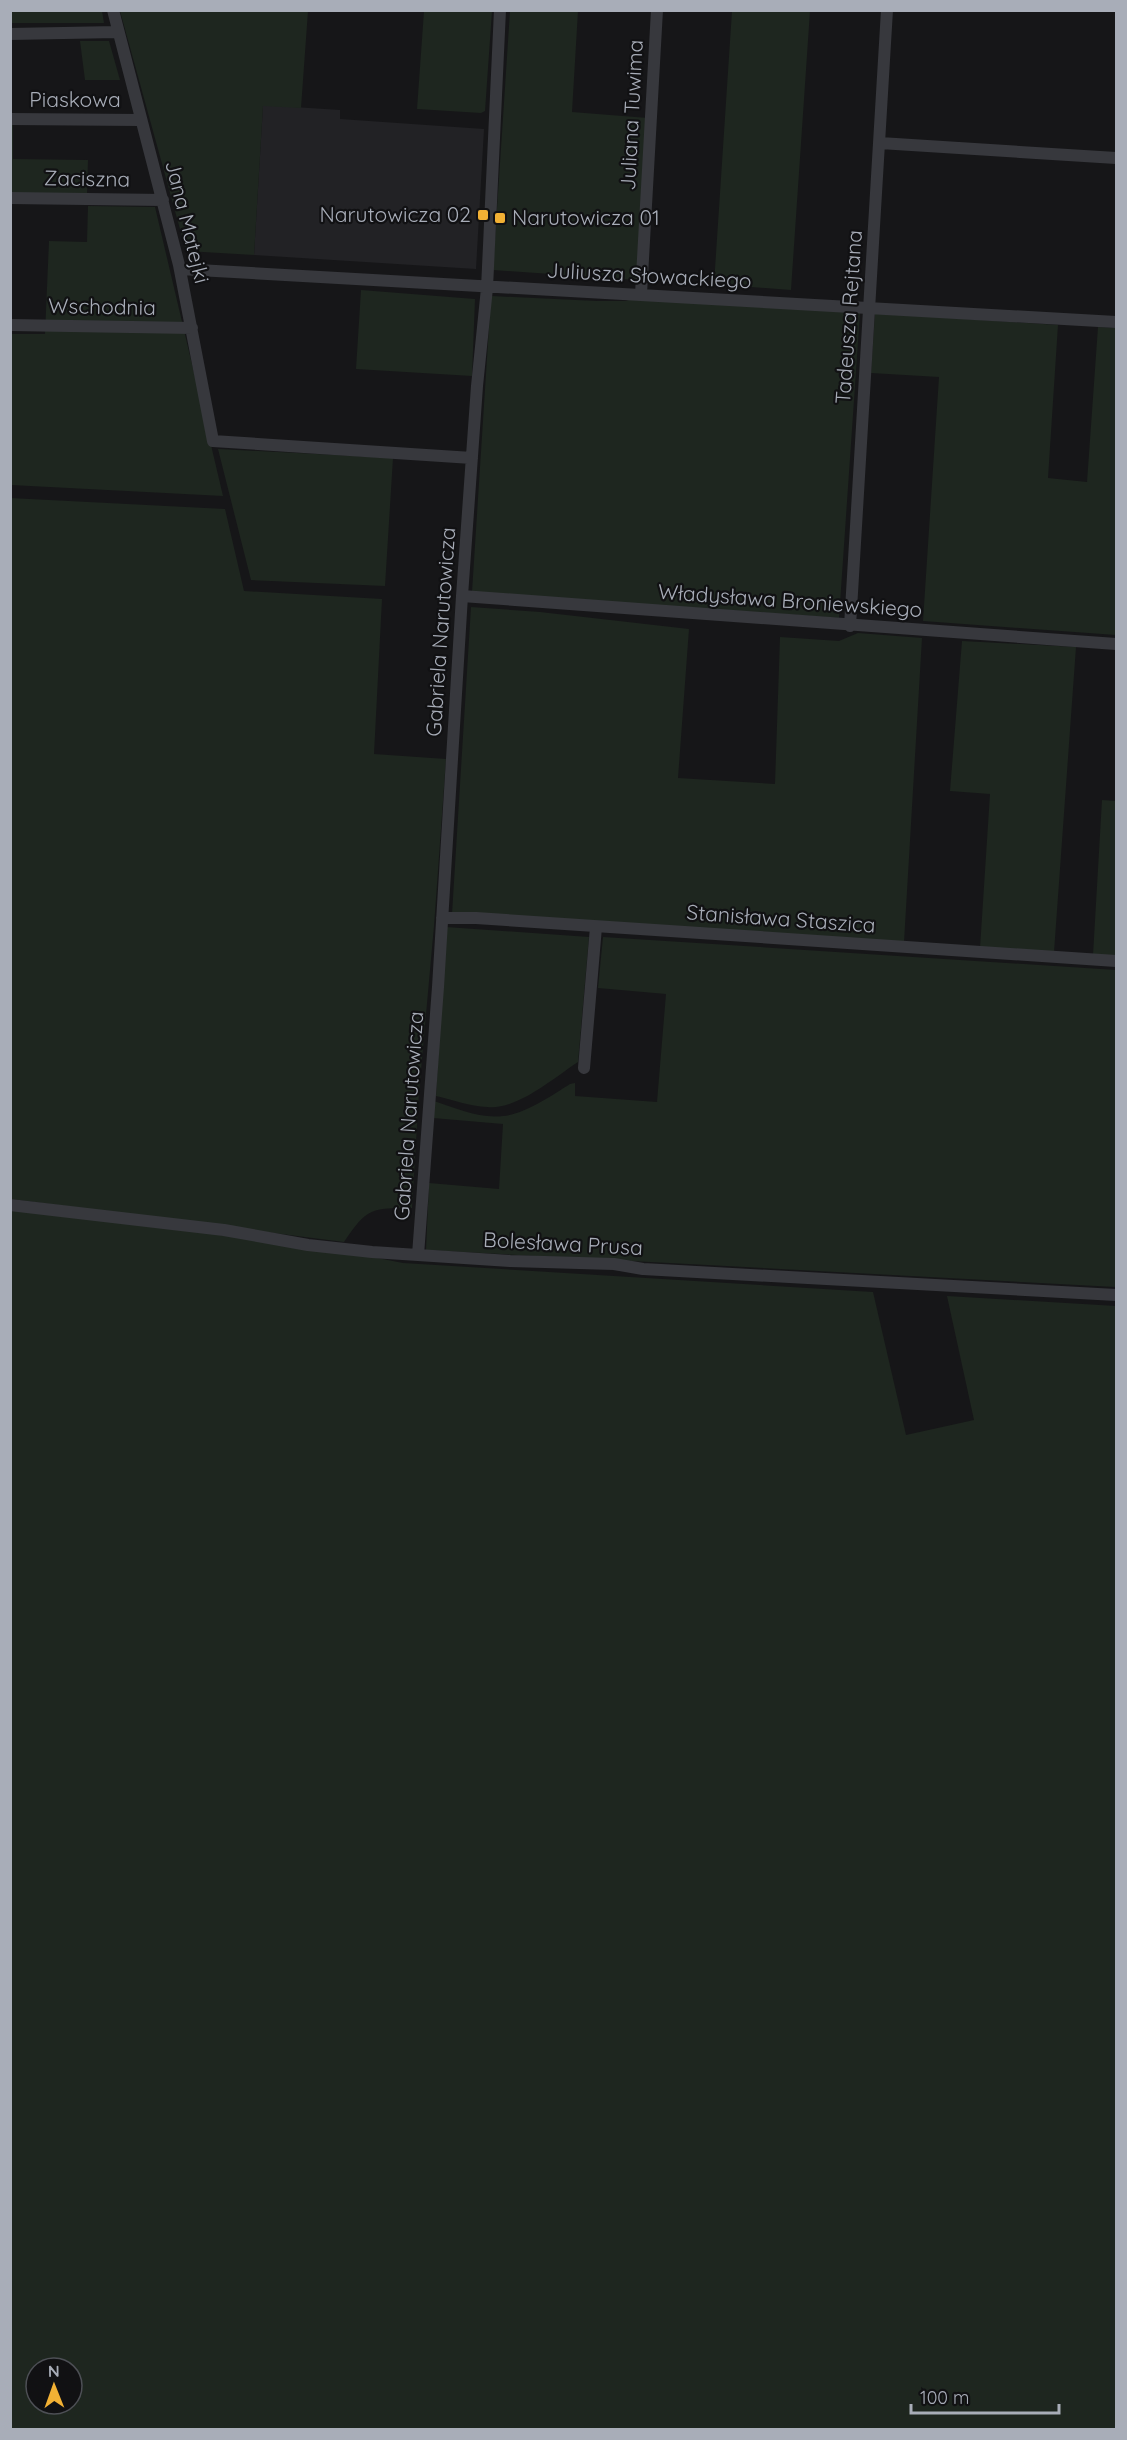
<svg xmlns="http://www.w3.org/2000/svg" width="1127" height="2440" font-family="Quicksand,sans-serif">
  <rect width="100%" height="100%" fill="#161618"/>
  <path fill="#222225" d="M263 105 340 110V119L484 129 476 269 254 255Z"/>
  <path fill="#1e261f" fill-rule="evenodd" d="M10 11H102L104 23H11Z
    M120 11H308L301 108 263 106 254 255 186 251Z
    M424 11H492L485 111 481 113 417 109Z
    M510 11H578L572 112 648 118 637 280 493 270Z
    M732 11H810L791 290 714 284Z
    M80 41H109L120 80H85Z
    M11 125H13V159L88 160 87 194 11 193Z
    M88 206 155 207 223 496 11 485 10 334H45L49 241 87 242Z
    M361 290 475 299 472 376 356 369Z
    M491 296 597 301H626L634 298 860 313 839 618 472 592Z
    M875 313 1058 325 1048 478 1087 482 1098 327 1116 328V635L923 621 939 377 871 373Z
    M218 449 393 458 385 586 251 580Z
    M10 498 225 509 244 591 382 599 374 754 446 759 434 926 419 1092 412 1208C371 1208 367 1208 344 1242L11 1199Z
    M471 607 540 612 689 629 678 778 775 784 780 637 839 641 858 633 922 638 904 942 452 914Z
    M962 641 1076 647 1054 952 980 948 990 794 950 791Z
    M1102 800 1116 801V957L1093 955Z
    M446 927 589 937 578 1062C555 1077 516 1111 487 1107 470 1106 453 1100 436 1096Z
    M603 937 1116 970V1287L426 1250 429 1183 499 1189 503 1124 433 1118 434 1101C455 1108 480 1119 503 1116 525 1114 551 1096 570 1084L575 1083V1096L657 1102 666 994 598 988Z
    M11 1207 347 1252 403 1263 873 1292 906 1435 974 1420 947 1296 1116 1306V2429L11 2430ZM36 2368H72V2404H36Z"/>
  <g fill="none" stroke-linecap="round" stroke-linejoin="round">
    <path stroke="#37383d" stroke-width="12" d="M113 10 179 265 213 441 472 458
      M10 34 117 32
      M10 119 140 120
      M880 143 1116 158
      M10 198 163 200
      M180 269 1116 322
      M641 294 657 10
      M10 325 192 328
      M462 596 1116 644
      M850 626 887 10
      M442 918H476L1116 961
      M584 1068 596 927
      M10 1205 224 1230 308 1245 372 1252 510 1261 614 1264 643 1269 1116 1295
      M418 1255 438 987 462 596 477 386 487 288 500 10"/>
  </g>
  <g fill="#f2b134" stroke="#111113" stroke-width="2">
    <rect x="477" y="209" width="12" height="12" rx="3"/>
    <rect x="494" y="212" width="12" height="12" rx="3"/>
  </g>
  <g text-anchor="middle" stroke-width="4.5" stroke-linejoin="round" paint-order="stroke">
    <g font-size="21" fill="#a8adb8" stroke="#111113">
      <text x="75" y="107">Piaskowa</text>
      <text transform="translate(632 115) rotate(-87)" y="7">Juliana Tuwima</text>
      <text transform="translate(87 179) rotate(1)" y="7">Zaciszna</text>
      <text transform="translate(187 222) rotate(76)" y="7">Jana Matejki</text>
      <text transform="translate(649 276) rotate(3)" y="7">Juliusza Słowackiego</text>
      <text transform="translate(102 307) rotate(1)" y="7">Wschodnia</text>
      <text transform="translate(849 317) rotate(-86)" y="7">Tadeusza Rejtana</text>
      <text transform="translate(790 601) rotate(4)" y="7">Władysława Broniewskiego</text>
      <text transform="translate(441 632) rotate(-86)" y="7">Gabriela Narutowicza</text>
      <text transform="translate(781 919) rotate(4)" y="7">Stanisława Staszica</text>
      <text transform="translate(409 1116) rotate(-86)" y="7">Gabriela Narutowicza</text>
      <text transform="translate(563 1244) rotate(3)" y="7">Bolesława Prusa</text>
    </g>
    <g font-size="21" fill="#a8adb8" stroke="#111113" text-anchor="end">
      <text x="471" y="222">Narutowicza 02</text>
      <text x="512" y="225" text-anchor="start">Narutowicza 01</text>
    </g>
  </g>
  <rect width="1127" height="2440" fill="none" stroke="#a8adb8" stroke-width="24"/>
  <g transform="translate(54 2386) rotate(359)"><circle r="28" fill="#111113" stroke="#4d4f55" stroke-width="1.5"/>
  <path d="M0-4.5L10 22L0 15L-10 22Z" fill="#f2b134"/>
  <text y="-9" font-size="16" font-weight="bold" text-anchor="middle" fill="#a8adb8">N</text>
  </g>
  <path d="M911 2404v9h148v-9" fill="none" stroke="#a8adb8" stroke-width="3"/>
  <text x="920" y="2404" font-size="18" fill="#a8adb8" stroke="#111113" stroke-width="4.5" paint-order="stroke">100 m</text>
</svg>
